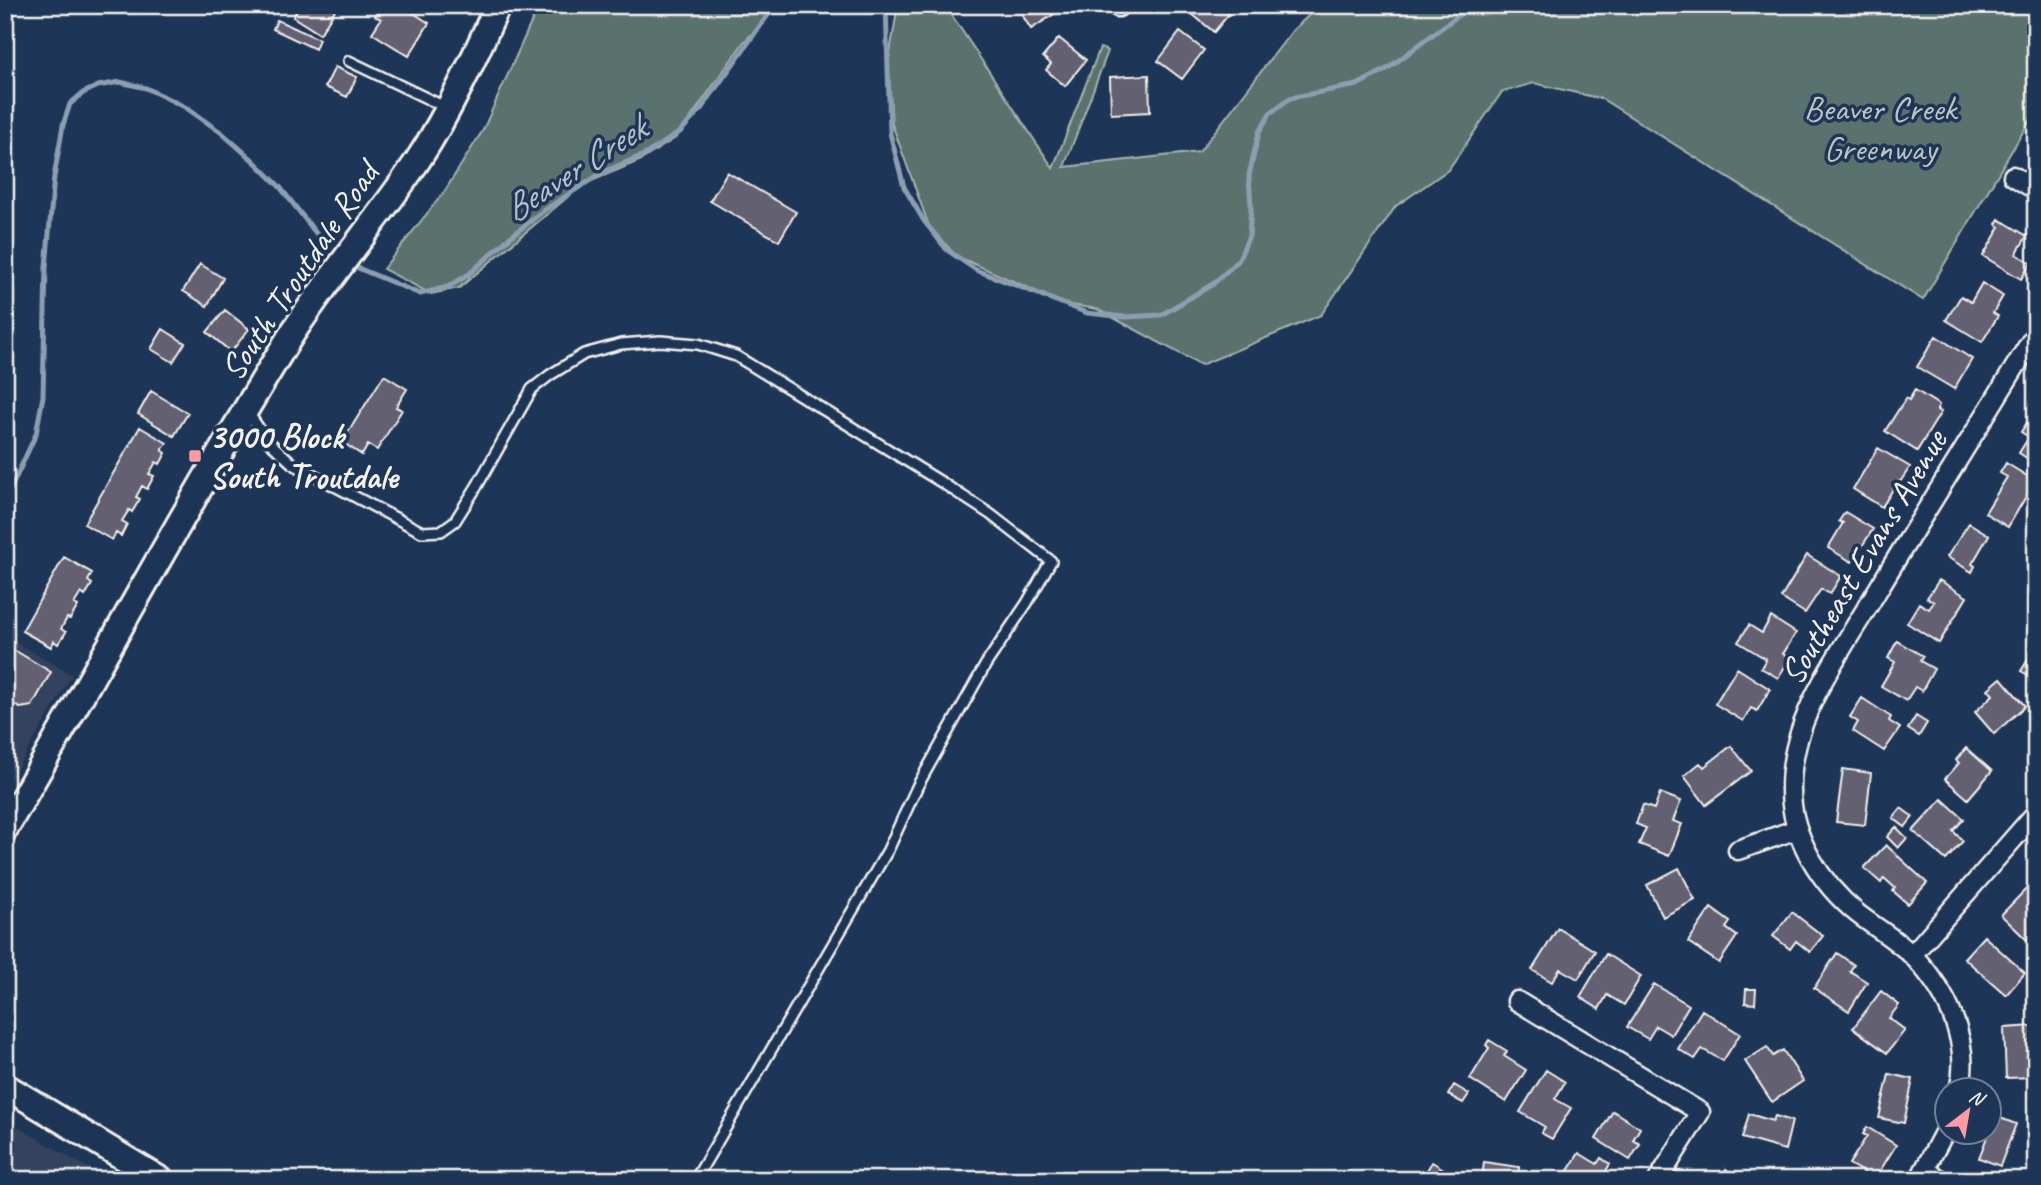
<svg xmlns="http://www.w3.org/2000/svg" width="2041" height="1185" font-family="Caveat,sans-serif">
  <rect width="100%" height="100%" fill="#1d3557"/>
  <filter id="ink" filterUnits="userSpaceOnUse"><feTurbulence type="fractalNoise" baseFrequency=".0143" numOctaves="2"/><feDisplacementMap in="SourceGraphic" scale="14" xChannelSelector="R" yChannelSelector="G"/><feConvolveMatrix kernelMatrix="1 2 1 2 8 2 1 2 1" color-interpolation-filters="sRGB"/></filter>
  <g filter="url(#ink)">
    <path fill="#32425f" d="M5 636 72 675 5 790Z
      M5 1119 47 1144 110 1180H5Z"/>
    <path fill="#5a726e" stroke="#a7b2ab" stroke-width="2" d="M539 5H780L744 42 677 137 641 160 582 185 459 288 431 294 383 269 444 192 483 130Z
      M898 5H945L1053 168 1100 48 1108 51 1064 167 1199 152 1293 30 1320 5H2036V110L1923 300 1602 99 1534 83 1502 92 1448 170 1396 206 1321 315 1201 365 1097 309 1065 304 956 256 929 226 892 124 888 64Z"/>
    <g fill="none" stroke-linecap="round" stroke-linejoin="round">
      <path stroke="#8c9fb1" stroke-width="5" d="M886 5 890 133 904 187 924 221 947 250 976 270 1087 313 1125 317 1161 315 1213 284 1238 261 1249 236 1251 207 1249 175 1259 132 1270 113 1290 98 1357 85 1387 69 1472 5
        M358 268 420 294 448 287 468 275 508 239 543 211 603 172 646 154 680 132 701 109 775 5
        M5 501 36 434 43 396 46 267 54 177 63 125 70 104 83 93 98 86 120 82 146 88 185 107 222 133 255 162 280 187 322 241"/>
    </g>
    <path fill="#646072" stroke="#f4f1e8" stroke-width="2" d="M300 5H338L320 34 293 17Z
      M375 5H401L429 23 409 56 372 33 381 19 375 16 378 11 374 8Z
      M1012 5H1056L1059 11 1031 29 1019 10 1016 12Z
      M1181 5H1219L1229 14 1214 32Z
      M277 20 319 39 315 49 273 29Z
      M1180 32 1204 50 1182 79 1158 61Z
      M1059 38 1086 60 1065 86 1046 70 1051 64 1043 57Z
      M335 67 357 77 347 97 325 87Z
      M1149 75 1150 112 1111 114 1110 77Z
      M727 172 796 212 779 241 710 201Z
      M1999 219 2027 236 2016 254 2031 263 2021 279 1983 256 2000 227 1996 224Z
      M200 264 223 278 207 306 183 291Z
      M1982 283 2003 296 1993 313 1998 316 1982 342 1946 320 1961 296 1971 302Z
      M225 310 249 329 231 352 207 332Z
      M163 329 185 343 173 362 151 349Z
      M1936 336 1972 359 1954 389 1917 367Z
      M384 375 407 389 396 407 402 410 377 450 368 445 362 455 342 442Z
      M1915 390 1939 405 1937 410 1941 412 1917 451 1885 431 1906 398 1909 400Z
      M151 391 188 413 174 436 138 414Z
      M2036 409V464L2019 453 2029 437 2021 432Z
      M140 427 167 443 162 450 166 453 160 464 156 462 149 474 154 476 147 489 142 486 136 497 140 499 132 512 129 510 122 521 127 524 121 536 116 533 112 540 84 524Z
      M1878 448 1910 467 1900 482 1898 481 1882 507 1853 489Z
      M2006 463 2035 481 2008 527 1985 513 2007 477 2000 473Z
      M1845 512 1873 529 1852 562 1828 548 1843 523 1839 521Z
      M1969 523 1989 535 1972 564 1975 566 1972 572 1947 557Z
      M1807 555 1841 576 1830 594 1821 589 1805 613 1781 598Z
      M64 557 92 573 88 581 92 584 85 596 81 593 74 604 78 606 70 619 67 618 61 629 66 632 58 644 54 641 51 647 22 631Z
      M1939 580 1967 597 1939 643 1907 623 1919 603 1929 609 1934 602 1927 598Z
      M1771 617 1796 633 1783 654 1790 658 1778 678 1761 668 1766 659 1738 642 1749 625 1762 633Z
      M1897 641 1923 656 1920 661 1934 669 1922 691 1915 687 1906 701 1881 686 1895 662 1888 658Z
      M9 647 51 672 32 706 20 708 5 700V654Z
      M2036 647V680L2021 671Z
      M1737 668 1770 689 1757 711 1751 708 1743 721 1715 704Z
      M2001 678 2025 706 1994 734 1975 712 1993 695 1988 689Z
      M1862 698 1891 717 1889 721 1900 728 1884 751 1853 731 1858 722 1850 717Z
      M1916 716 1927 723 1919 736 1908 729Z
      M1731 746 1751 771 1706 805 1684 776 1700 763 1704 767Z
      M1966 748 1992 771 1968 799 1945 779 1959 763 1956 760Z
      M1843 769 1871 773 1865 825 1836 822Z
      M1660 793 1681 801 1673 821 1682 824 1669 856 1639 844 1646 828 1636 824 1643 805 1654 809Z
      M1942 799 1964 819 1953 831 1963 841 1946 860 1913 831Z
      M1901 808 1913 817 1905 827 1893 818Z
      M1896 827 1907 838 1898 848 1887 837Z
      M1886 845 1927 883 1908 904 1893 891 1895 888 1884 878 1881 883 1864 868Z
      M1679 868 1695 900 1663 917 1647 885Z
      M2031 884 2036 889V931L2027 940 2001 915Z
      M1711 908 1730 922 1726 928 1737 936 1719 963 1688 942Z
      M1792 912 1823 936 1810 952 1796 941 1790 949 1773 936Z
      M1558 928 1595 951 1578 979 1560 969 1552 982 1532 970Z
      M1984 936 2025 973 2006 995 1964 958Z
      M1837 953 1854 965 1850 971 1867 982 1849 1011 1814 988Z
      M1606 954 1641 976 1624 1005 1607 995 1599 1009 1580 997Z
      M1654 984 1689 1005 1671 1035 1656 1026 1648 1039 1627 1027Z
      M1746 989H1756L1755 1004 1745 1003Z
      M1881 991 1899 1005 1889 1018 1905 1030 1887 1053 1853 1028Z
      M1702 1010 1740 1034 1723 1061 1702 1049 1695 1059 1678 1049Z
      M2034 1026 2036 1077 2006 1078 2004 1028Z
      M1489 1040 1507 1051 1504 1056 1526 1070 1506 1102 1470 1079 1489 1048 1486 1045Z
      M1767 1047 1773 1056 1783 1050 1803 1081 1772 1102 1745 1061Z
      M1546 1070 1565 1082 1555 1099 1571 1108 1552 1139 1541 1133 1545 1127 1520 1112Z
      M1889 1074 1913 1079 1904 1123 1879 1118Z
      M1454 1085 1469 1094 1463 1103 1448 1095Z
      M1613 1111 1640 1128 1633 1140 1640 1144 1630 1160 1596 1139Z
      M1749 1114 1773 1121 1775 1116 1792 1121 1785 1150 1742 1138Z
      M1995 1116 2016 1124 2000 1166 1979 1158Z
      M1867 1127 1896 1145 1875 1179 1849 1164 1867 1136 1863 1134Z
      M1579 1153 1597 1164 1601 1158 1610 1164 1606 1171 1616 1177 1614 1180H1562Z
      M1432 1162 1460 1179 1459 1180H1421Z
      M1484 1162 1519 1167 1518 1180H1482Z
      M1726 1169 1743 1180H1720Z"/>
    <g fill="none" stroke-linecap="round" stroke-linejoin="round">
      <defs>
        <path id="lane" d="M349 61 447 108
          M247 411 267 440 293 464 422 532 441 531 455 521 477 486 532 389 550 375 584 354 621 344 660 341 698 344 736 356 941 482 990 514 1051 561 1027 603 986 664 918 785 888 850 695 1180"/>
        <path id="street" d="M1118 7V5
          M2013 176 2036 190
          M1738 850 1797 829
          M1912 955 2036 813
          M1517 1001 1700 1112 1658 1180
          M1959 1090C1972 1042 1946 990 1913 956 1897 940 1876 928 1858 914 1821 884 1790 836 1791 787 1791 728 1825 675 1855 627 1872 600 1888 572 1905 545 1949 475 1992 404 2036 333
          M1925 1170 1941 1180
          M1919 1180 1946 1129"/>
        <path id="secondary" d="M5 829C100 666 189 500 288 340 328 277 377 221 418 160 450 111 474 58 498 5
          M5 1086 161 1180"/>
      </defs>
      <use href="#lane" stroke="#f4f1e8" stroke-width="14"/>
      <use href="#street" stroke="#f4f1e8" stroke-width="23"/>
      <use href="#secondary" stroke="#f4f1e8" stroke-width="30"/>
      <use href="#lane" stroke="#1d3557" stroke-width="9"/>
      <use href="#street" stroke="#1d3557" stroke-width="18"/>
      <use href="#secondary" stroke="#1d3557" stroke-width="24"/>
    </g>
  </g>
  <rect fill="#ff9aa2" stroke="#1d3557" stroke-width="2.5" x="188" y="449" width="14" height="14" rx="3.5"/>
  <g text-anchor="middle" stroke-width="7" stroke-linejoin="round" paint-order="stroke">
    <g font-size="35" fill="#bec5bd" stroke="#1d3557">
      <text x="1880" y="120">Beaver Creek<tspan x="1880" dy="40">Greenway</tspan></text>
    </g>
    <g font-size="35" fill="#f4f1e8" stroke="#1d3557">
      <text transform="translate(299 271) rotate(-56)" y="12">South Troutdale Road</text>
      <text transform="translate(1863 557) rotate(-59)" y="12">Southeast Evans Avenue</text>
    </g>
    <g font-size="35" font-weight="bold" fill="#f4f1e8" stroke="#1d3557" text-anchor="start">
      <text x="209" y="448">3000 Block<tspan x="209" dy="40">South Troutdale</tspan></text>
    </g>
    <g font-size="37" font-style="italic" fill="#b7c1c8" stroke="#1d3557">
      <text transform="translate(574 168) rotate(-33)" y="13">Beaver Creek</text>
    </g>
  </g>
  <rect width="2041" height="1185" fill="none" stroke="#1d3557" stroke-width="28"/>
  <rect x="14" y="14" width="2013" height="1157" fill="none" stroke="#f4f1e8" stroke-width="2.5" filter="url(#ink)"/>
  <g transform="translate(1968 1111) rotate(31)"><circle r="33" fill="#1d3557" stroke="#738091" stroke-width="2"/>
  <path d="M0-5L12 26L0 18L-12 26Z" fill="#ff9aa2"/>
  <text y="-10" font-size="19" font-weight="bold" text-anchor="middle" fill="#f4f1e8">N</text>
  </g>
</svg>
